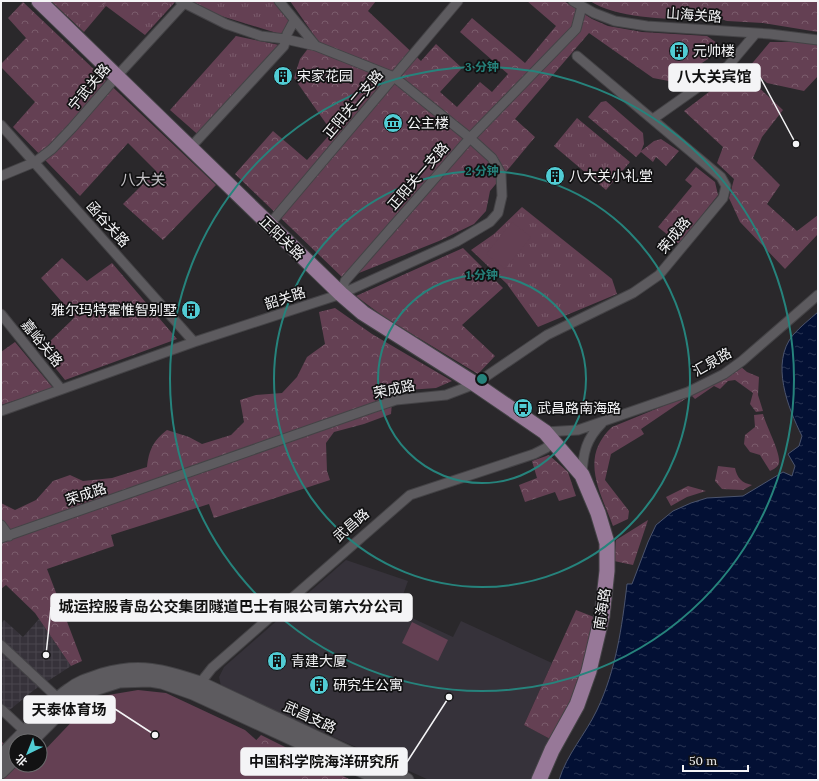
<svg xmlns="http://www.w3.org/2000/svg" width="819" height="781" font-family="Lora,'Noto Sans SC',serif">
  <defs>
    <pattern id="industrial-grid" width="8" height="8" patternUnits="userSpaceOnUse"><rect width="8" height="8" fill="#36323a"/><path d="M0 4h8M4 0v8" fill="none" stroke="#4a464d"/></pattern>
    <pattern id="grass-tufts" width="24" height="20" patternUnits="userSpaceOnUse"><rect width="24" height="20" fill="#644053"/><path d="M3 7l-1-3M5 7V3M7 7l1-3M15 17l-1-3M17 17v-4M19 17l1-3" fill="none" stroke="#7b5c6c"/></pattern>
    <pattern id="forest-crowns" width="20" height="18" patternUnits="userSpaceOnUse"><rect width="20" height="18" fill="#644053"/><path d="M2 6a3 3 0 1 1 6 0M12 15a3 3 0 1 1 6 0" fill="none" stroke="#7b5c6c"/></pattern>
    <pattern id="water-ripples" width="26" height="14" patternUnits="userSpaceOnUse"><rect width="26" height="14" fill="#031034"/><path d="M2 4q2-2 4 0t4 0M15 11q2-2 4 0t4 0" fill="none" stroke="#283352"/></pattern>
  </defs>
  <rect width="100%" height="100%" fill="#2a282b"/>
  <path fill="#36323a" d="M346 560 408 581 397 611 453 637 461 621 552 663 524 725 552 740 536 780H429L221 686 219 677 224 667Z"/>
  <path fill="url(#industrial-grid)" d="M39 619 71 666 34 690 1 717V624L4 620 23 637Z"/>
  <path fill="url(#grass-tufts)" d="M51 1H176L145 35 106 6 84 32Z
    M190 1H273L293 25 280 34 218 15Z
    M236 36 284 46 203 139 170 110Z
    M577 118 630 162 606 190 554 146Z
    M522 207 612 279 617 294 538 327 507 284 471 250 494 234Z"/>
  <path fill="url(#forest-crowns)" d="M56 1H173L154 16 133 20 111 1 98 7 84 23 65 11Z
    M290 1H376L368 11 421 61 436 44 462 68 440 92 457 107 480 82 492 92 508 74 460 32 472 18 525 63 556 26 527 1H564L592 19 608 26 642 32 707 36 724 48 674 82 653 78 589 33 515 119 535 137 490 191 486 211 474 224 439 241 344 279 235 174 273 131 307 160 332 132 294 78 300 59 316 38Z
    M590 1H818V32L763 23 727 21 698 11 696 20C665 19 616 18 590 1Z
    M23 2 216 185 163 240 123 204 156 171 128 143 80 196 13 127 35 102 1 67V64L26 38 8 18Z
    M770 42H803L818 45V76L804 91 767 83 749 67Z
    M739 69 783 110 762 137 753 158 780 185 767 204 797 231 818 215V234L785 269 740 222 729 198 734 179 717 163 723 147 684 111Z
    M606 101 643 133 644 144 641 151 654 141 661 139 679 151 666 166 656 157 653 162 641 152 636 157 588 117 601 102Z
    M696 167 715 182 718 195 679 244 658 227 692 186 685 180Z
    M463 248 503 288 462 325 495 356 478 374 384 317 356 296Z
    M62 258 87 281 112 263 177 339 65 380 41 350 75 317 41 278Z
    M335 308 372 334 452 381 436 388 393 391 391 414 364 424 334 432 326 443 327 471 330 480 214 518 209 504 111 535 114 546 47 569 82 661 71 666 35 613 6 585 1 589V503L15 510 36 500 53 481 70 475 83 481 112 478 147 467C149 450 153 441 167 430L189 437 202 444 231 435 244 422 240 400 256 395 282 393 297 377 307 357 325 344 319 312Z
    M15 342 53 388 1 405V352Z
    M740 366 747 372 759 377 758 395 763 411 756 412 750 404 753 393 735 380 728 381 720 389 714 386 695 399 691 395 641 429 644 434 611 454 605 480 629 511 628 519 613 526C600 491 579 458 612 427L695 393Z
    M763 414C766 426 781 453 779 463 778 467 774 469 770 471L760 455 750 452 744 444 745 435 755 427 754 415Z
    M549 455 568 472 576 496 559 501 555 492 525 502 519 485 537 478 532 461Z
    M718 466 735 468C737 478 742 483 752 485L743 490 722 489 715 481Z
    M688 486 706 491 687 497 671 506 666 497Z
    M648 520 633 565 614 561 616 540Z
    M576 610 594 617 578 690 552 740 524 725Z
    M261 735 351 780H219Z"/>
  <path fill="#644053" d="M512 222 531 237 505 269 486 254Z
    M412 622 448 640 438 661 402 643Z
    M138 690 166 693 245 730 301 780H1V741L16 755V765L29 766 40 765V755L83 710 102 696Z"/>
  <path fill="url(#water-ripples)" stroke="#4b546e" d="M818 312V780H559C567 754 585 735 597 710 616 670 622 627 627 584H632L648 542 656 525 673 511 691 503 707 498 743 496 783 472 792 476 795 466 788 454 799 446 802 436C788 408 770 363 793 335 800 327 810 319 818 312Z"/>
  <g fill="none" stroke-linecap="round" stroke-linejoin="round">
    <defs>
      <path id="street" d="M279 1 316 46
        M573 1 594 13 615 21 647 26 770 34 818 40
        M653 119 728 66 756 33
        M1 125 194 342
        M190 148 284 46 287 34 294 21
        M1 176 35 162 52 149 72 128 117 76 186 1
        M269 225 458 1
        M341 294 345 281 470 138 576 29 582 6
        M1 314 61 389
        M1 411 194 342 341 294 456 242 490 222 498 213 502 196 501 174 492 158 470 138 394 77 316 46 285 39 261 36 226 24 180 1
        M545 432 578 430 688 392 724 374 742 361 818 295
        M582 475C583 453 586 439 602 423
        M1 525 9 536
        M1 538 372 408 396 400 446 395 475 384 547 335 633 293 659 275 723 198 726 186 721 177 577 56
        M1 645 62 702
        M197 687 212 668 410 495 534 454 546 448 554 440
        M1 709 29 735"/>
      <path id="secondary" d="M16 741C33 724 49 704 69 690 79 682 90 679 102 675 140 664 164 671 200 683L407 780
        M31 741 66 706 82 693 119 681 150 680 162 682 193 693 369 774 392 779
        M1 757 16 741
        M1 772 16 757"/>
      <path id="primary" d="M39 1 341 294 363 313 475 384 545 432 582 475 598 513 607 543V571L602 616 589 671 577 705 552 750 539 780"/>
    </defs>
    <use href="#street" stroke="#444346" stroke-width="11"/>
    <use href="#secondary" stroke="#444346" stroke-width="15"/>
    <use href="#primary" stroke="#444346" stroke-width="17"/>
    <use href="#street" stroke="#5d5b5f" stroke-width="9"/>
    <use href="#secondary" stroke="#5d5b5f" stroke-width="13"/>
    <use href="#primary" stroke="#977898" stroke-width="15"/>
  </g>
  <g fill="none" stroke="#26837c" stroke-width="2">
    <circle cx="482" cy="379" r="104"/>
    <circle cx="482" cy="379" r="208"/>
    <circle cx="482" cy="379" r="312"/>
  </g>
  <defs>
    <symbol id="building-disc" viewBox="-11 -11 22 22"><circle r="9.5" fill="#51ccd4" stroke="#121213"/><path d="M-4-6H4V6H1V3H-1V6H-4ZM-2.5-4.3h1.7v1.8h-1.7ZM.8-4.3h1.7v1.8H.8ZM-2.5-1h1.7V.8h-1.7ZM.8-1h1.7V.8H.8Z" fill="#111"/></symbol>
    <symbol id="museum-disc" viewBox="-11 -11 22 22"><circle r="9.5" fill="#51ccd4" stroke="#121213"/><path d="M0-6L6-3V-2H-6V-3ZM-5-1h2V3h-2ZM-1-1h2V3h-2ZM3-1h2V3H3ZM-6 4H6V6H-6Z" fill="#111"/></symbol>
    <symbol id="bus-disc" viewBox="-11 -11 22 22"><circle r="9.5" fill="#51ccd4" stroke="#121213"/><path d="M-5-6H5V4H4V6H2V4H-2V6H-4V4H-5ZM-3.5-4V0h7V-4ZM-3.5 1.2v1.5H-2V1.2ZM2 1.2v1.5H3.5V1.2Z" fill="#111"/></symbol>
  </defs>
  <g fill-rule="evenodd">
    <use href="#building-disc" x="668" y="40" width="22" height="22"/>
    <use href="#building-disc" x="272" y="65" width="22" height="22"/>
    <use href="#museum-disc" x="382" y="112" width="22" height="22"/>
    <use href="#building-disc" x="544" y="165" width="22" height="22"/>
    <use href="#building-disc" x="180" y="299" width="22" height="22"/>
    <use href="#bus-disc" x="512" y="397" width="22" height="22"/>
    <use href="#building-disc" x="266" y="650" width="22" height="22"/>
    <use href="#building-disc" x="308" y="674" width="22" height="22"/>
  </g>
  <g text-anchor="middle" stroke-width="3.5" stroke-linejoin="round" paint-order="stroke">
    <g font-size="14" fill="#f4f4f6" stroke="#121213">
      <text transform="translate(694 15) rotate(4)" y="5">山海关路</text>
      <text transform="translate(89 87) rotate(-50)" y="5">宁武关路</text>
      <text transform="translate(353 104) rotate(-50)" y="5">正阳关二支路</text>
      <text transform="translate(418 176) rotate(-49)" y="5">正阳关一支路</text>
      <text transform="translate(108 224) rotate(48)" y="5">函谷关路</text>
      <text transform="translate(674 235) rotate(-51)" y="5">荣成路</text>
      <text transform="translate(282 238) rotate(44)" y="5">正阳关路</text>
      <text transform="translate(285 298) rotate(-18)" y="5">韶关路</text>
      <text transform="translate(42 343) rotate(51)" y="5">嘉峪关路</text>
      <text transform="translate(712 362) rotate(-30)" y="5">汇泉路</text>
      <text transform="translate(394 389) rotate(-12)" y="5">荣成路</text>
      <text transform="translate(86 494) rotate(-19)" y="5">荣成路</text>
      <text transform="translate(351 525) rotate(-41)" y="5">武昌路</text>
      <text transform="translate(602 609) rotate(-81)" y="5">南海路</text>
      <text transform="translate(310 717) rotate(25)" y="5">武昌支路</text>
    </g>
    <g font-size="14" fill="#f4f4f6" stroke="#121213" text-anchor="start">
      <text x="693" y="56">元帅楼</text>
      <text x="297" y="81">宋家花园</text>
      <text x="407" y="128">公主楼</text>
      <text x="569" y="181">八大关小礼堂</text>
      <text x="177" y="315" text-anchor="end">雅尔玛特霍惟智别墅</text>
      <text x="537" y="413">武昌路南海路</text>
      <text x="291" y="666">青建大厦</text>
      <text x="333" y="690">研究生公寓</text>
    </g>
    <g font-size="15" fill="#c5c3c7" stroke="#121213">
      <text x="143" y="185">八大关</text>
    </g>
  </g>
  <circle cx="482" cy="379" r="6" fill="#26837c" stroke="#121213" stroke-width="2"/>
  <g font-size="12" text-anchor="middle" font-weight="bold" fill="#26837c" stroke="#121213" stroke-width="3.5" stroke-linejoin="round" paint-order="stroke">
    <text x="482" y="71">3 分钟</text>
    <text x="482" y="175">2 分钟</text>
    <text x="482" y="279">1 分钟</text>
  </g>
  <path fill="none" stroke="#f4f4f6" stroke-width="1.5" d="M796 144L760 77M46 655L51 607M155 735L115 709M449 697L407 762"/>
  <g fill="#f4f4f6" stroke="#121213" stroke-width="1.5">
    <circle cx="796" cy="144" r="4"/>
    <circle cx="46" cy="655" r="4"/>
    <circle cx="155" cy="735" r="4"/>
    <circle cx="449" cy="697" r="4"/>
  </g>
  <g fill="#f4f4f6" stroke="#f4f4f6" stroke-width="1.5">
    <rect x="669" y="64" width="91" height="27" rx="4"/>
    <rect x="51" y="594" width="361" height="27" rx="4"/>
    <rect x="24" y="696" width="91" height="27" rx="4"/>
    <rect x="241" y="748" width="166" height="27" rx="4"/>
  </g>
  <g font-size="15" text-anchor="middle" font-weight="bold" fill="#111">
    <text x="714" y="82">八大关宾馆</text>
    <text x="231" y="612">城运控股青岛公交集团隧道巴士有限公司第六分公司</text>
    <text x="69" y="715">天泰体育场</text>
    <text x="324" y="767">中国科学院海洋研究所</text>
  </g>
  <rect width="819" height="781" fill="none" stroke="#f4f4f6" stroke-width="4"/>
  <g transform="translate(28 753) rotate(223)"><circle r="19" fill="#121213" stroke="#6c6c6e"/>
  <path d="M0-3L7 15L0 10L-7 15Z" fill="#51ccd4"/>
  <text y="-6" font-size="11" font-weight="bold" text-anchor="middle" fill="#f4f4f6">北</text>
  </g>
  <path d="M683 765v6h65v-6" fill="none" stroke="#f4f4f6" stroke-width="2"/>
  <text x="689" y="765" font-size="12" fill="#f4f4f6" stroke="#121213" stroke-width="3" paint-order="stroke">50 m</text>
</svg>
